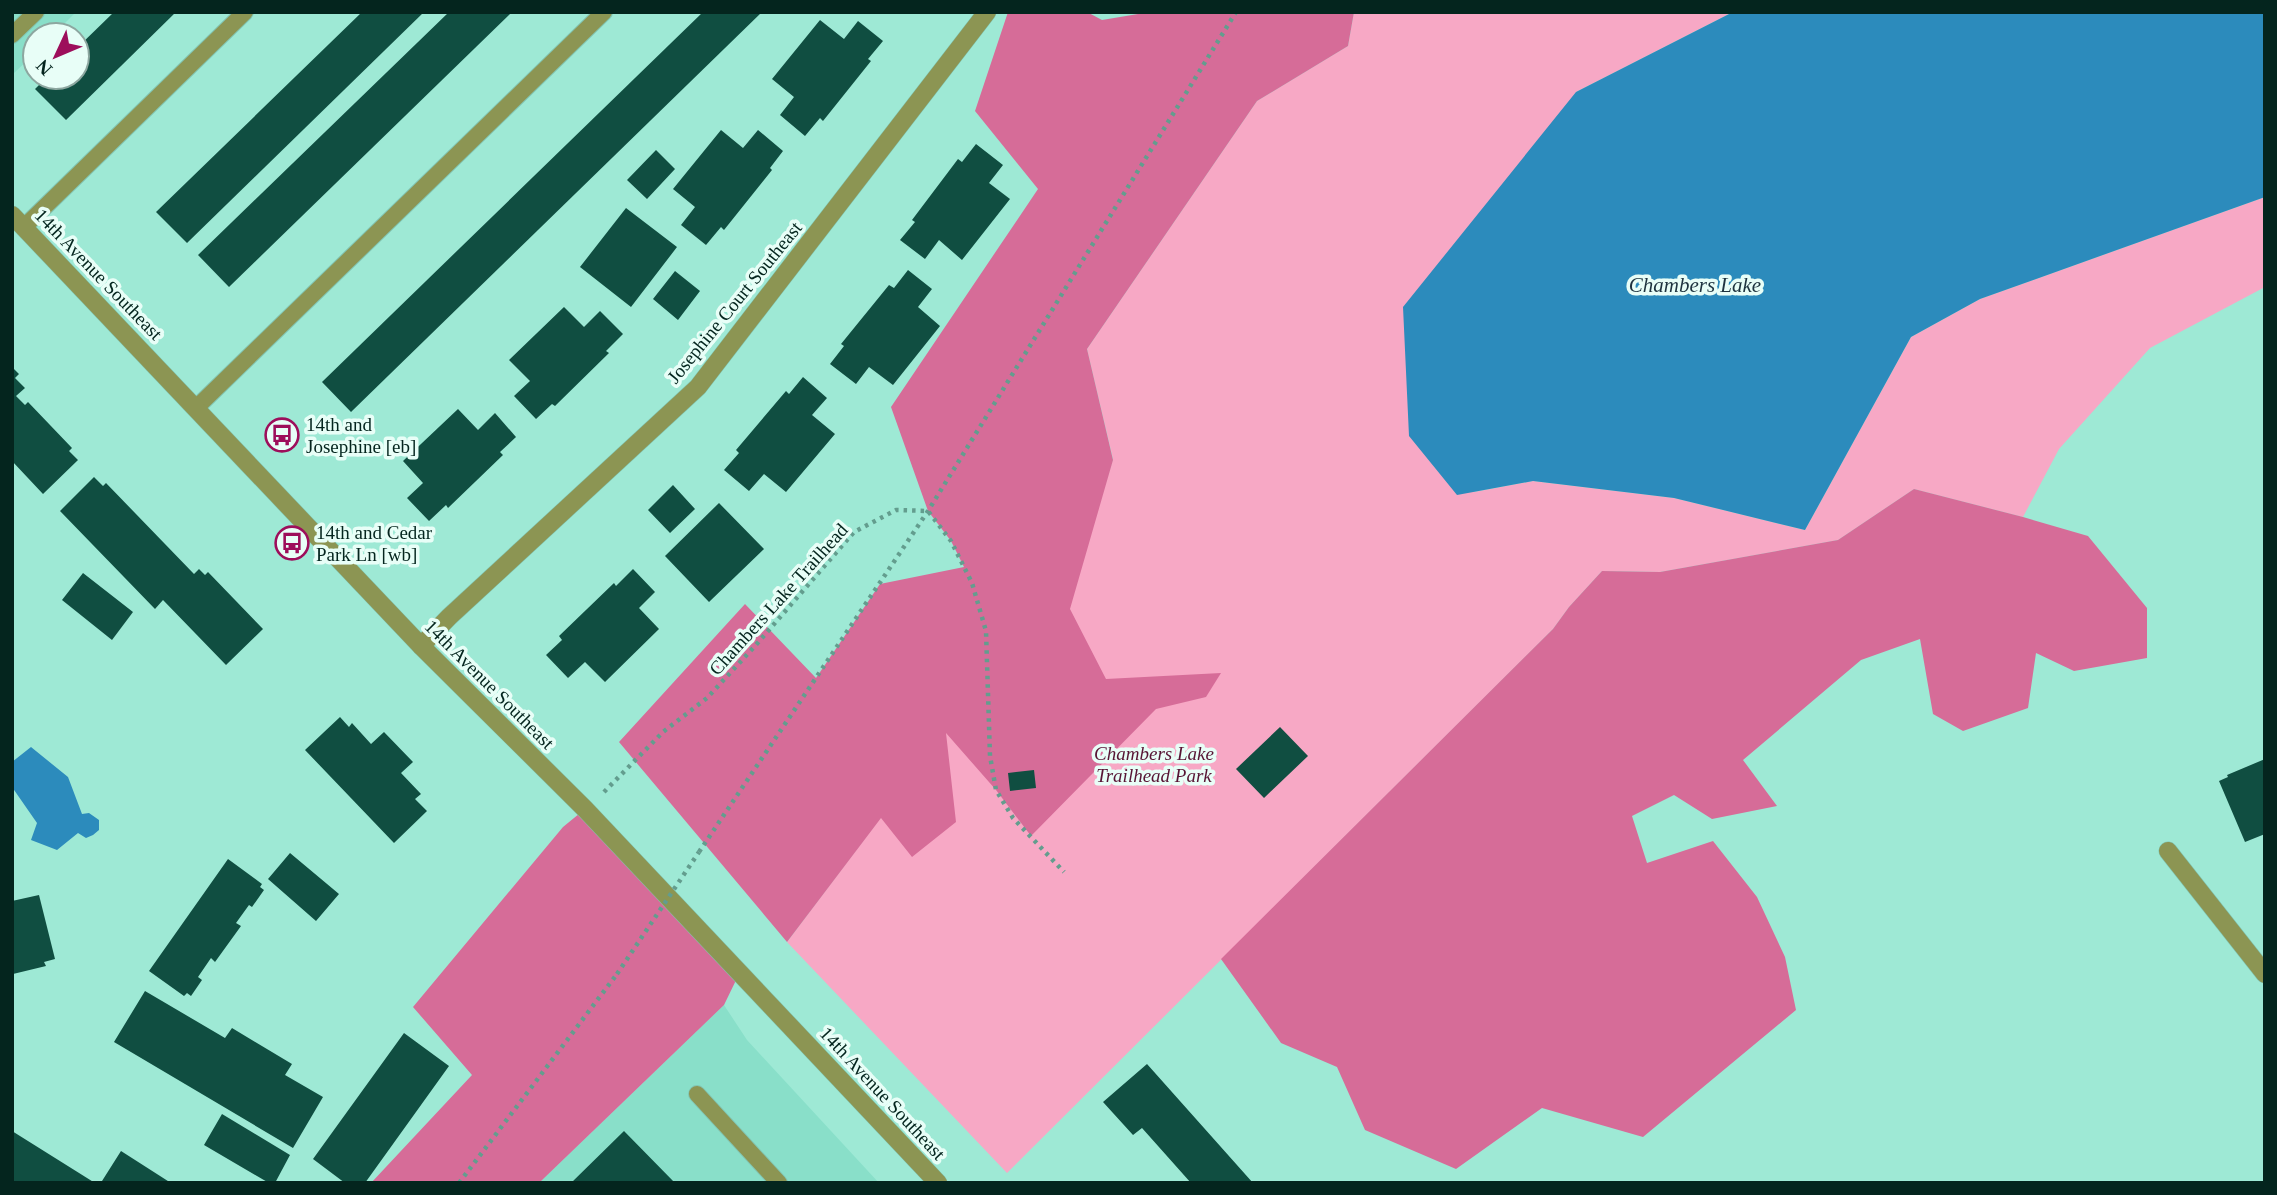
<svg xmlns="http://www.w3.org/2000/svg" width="2277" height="1195" font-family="Georgia,serif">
  <rect width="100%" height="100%" fill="#9ee9d5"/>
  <path fill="#89dfc9" d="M12 12H76L53 35H35V53L12 75Z
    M724 1005 747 1040 879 1183H539Z"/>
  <path fill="#f7a8c5" d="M1354 12H1733L1576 92 1474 492 1533 481 1674 498 1805 530 1911 337 1980 299 2265 197V287L2150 348 2059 449 2023 517 1914 489 1838 540 1660 572 1602 571 1569 607 1553 629 1007 1173 787 942 1088 542 1113 459 1087 349 1257 101 1348 46Z"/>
  <path fill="#d66c98" d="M1008 12H1087L1102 20 1150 12H1354L1348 46 1257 101 1087 349 1113 460 1070 609 1106 679 1221 673 1206 697 1156 709 1031 836 996 790 946 733 956 822 912 857 881 818 787 942 619 742 745 604 816 678 880 584 964 567 951 541 928 511 891 407 1038 189 975 111Z
    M1914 489 2023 517 2088 536 2147 608V658L2074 671 2036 653 2028 708 1963 731 1933 714 1920 639 1861 660 1743 760 1777 806 1712 819 1674 795 1632 816 1647 863 1713 841 1757 897 1785 957 1796 1010 1643 1137 1542 1108 1456 1169 1365 1130 1337 1067 1281 1043 1221 959 1553 629 1569 607 1602 571 1660 572 1838 540Z
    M585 809 740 972 724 1005 539 1183H371L472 1075 413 1007 563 827Z"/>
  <path fill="#2c8bbc" d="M1733 12H2265V197L1980 299 1911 337 1805 530 1674 498 1533 481 1457 495 1409 436 1403 307 1576 92Z
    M31 747 68 777 82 814 89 813 99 820V830L93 835 86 838 78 833 57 850 31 840 37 823 12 787V762Z"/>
  <path fill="#104e41" d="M114 12H176L66 120 35 89 47 77H77V48Z
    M362 12H424L187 243 156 212Z
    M449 12H512L229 287 198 255Z
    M703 12H762L351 412 322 382Z
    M820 20 844 39 858 21 883 41 868 59 871 61 823 121 820 118 805 136 780 115 794 97 772 79Z
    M721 130 743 148 758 130 783 151 770 168 772 170 724 230 721 227 706 245 681 225 695 207 673 189Z
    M976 144 1003 165 989 183 1010 199 962 260 939 240 925 259 900 240 915 222 912 220 958 159 962 162Z
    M656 150 675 169 647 199 627 180Z
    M626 208 677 247 631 307 580 267Z
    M908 270 932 289 918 307 940 326 893 385 869 367 856 384 830 364 844 346 841 344 889 285 894 288Z
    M675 271 700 291 678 320 653 299Z
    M564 307 584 327 600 311 623 334 606 351 609 353 555 406 552 404 536 419 514 396 530 381 509 360Z
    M12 367 19 374 15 378 25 388 16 396 25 405 28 402 72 448 69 451 78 460 43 494 12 461Z
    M803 377 827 398 812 415 835 434 786 492 764 474 749 491 724 470 739 453 736 450 786 391 789 394Z
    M458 409 478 430 495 413 516 437 500 452 503 455 448 508 446 505 429 521 407 498 423 483 403 461Z
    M94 477 103 486 106 483 194 574 199 569 205 575 208 572 263 629 226 665 163 600 155 609 60 511Z
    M673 485 695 509 670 533 648 510Z
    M719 503 764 549 709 602 665 556Z
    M633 569 655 592 639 608 659 629 605 682 585 662 568 678 546 655 562 640 559 636 614 583 616 586Z
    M83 573 133 612 112 640 62 600Z
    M340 717 349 727 352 723 371 744 384 732 413 762 401 773 421 794 415 799 427 811 394 843 305 750Z
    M1280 727 1308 756 1264 798 1236 769Z
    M2265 759V834L2245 842 2219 781 2228 777 2227 775Z
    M1034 770 1036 788 1010 791 1008 773Z
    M290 853 339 894 316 921 268 879Z
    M228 859 262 884 260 887 264 890 252 907 249 905 236 923 241 926 215 962 211 958 198 977 202 980 191 996 187 993 184 996 149 971Z
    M39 895 55 959 44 962 46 966 13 974 12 901Z
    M145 991 225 1038 232 1028 292 1064 285 1075 323 1097 293 1148 114 1042Z
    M404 1033 449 1066 365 1183H345L313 1159Z
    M1147 1064 1253 1183H1191L1142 1128 1133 1135 1103 1102Z
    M222 1114 290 1155 275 1183H269L204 1145Z
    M12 1131 95 1183H12Z
    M624 1131 675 1183H571Z
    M121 1151 171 1183 102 1181Z"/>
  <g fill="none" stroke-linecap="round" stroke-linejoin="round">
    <defs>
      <path id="service" d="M12 35 36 12
        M24 227 245 12
        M197 407 604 12
        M697 1094 779 1183"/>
      <path id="minor" d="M421 646 449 617 698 387 987 12
        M2168 851 2265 974"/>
      <path id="tertiary" d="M12 215 421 646 585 809 938 1183"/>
    </defs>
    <use href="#service" stroke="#82c6b4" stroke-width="18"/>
    <use href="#minor" stroke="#82c6b4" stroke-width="19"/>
    <use href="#tertiary" stroke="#82c6b4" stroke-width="19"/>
    <path stroke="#639d8e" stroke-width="4.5" stroke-dasharray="3.5 5" stroke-linecap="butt" d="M604 792 663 732 707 698 755 646 854 532 896 510 928 511 951 541 972 583 986 631 990 756 996 790 1013 818 1064 872
      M699 852 928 511 1236 12
      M459 1183 617 974"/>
    <use href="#service" stroke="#8c9553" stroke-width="16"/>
    <use href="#minor" stroke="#8c9553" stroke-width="18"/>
    <use href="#tertiary" stroke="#8c9553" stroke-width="18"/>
    <path stroke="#639d8e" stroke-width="4.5" stroke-dasharray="3.5 5" stroke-linecap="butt" d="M617 974 699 852"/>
  </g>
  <defs>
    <symbol id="bus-ring" viewBox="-11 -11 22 22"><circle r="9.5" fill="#e8fef7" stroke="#9d0e5b" stroke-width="1.5"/><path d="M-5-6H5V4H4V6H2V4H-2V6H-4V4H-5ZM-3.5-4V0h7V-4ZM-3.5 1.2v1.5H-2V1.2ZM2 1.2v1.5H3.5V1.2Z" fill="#9d0e5b"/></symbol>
  </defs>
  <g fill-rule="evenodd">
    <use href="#bus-ring" x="263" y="416" width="38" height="38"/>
    <use href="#bus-ring" x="273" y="524" width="38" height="38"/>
  </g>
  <g text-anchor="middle" stroke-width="7" stroke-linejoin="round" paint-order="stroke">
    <g font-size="19" fill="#04251e" stroke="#e8fef7">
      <text transform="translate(99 274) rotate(46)" y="7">14th Avenue Southeast</text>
      <text transform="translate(734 302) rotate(-51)" y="7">Josephine Court Southeast</text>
      <text transform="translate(778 599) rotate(-48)" y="7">Chambers Lake Trailhead</text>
      <text transform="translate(490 684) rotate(45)" y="7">14th Avenue Southeast</text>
      <text transform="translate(883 1093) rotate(47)" y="7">14th Avenue Southeast</text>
    </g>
    <g font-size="19" fill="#04251e" stroke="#e8fef7" text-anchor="start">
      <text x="306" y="431">14th and<tspan x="306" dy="22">Josephine [eb]</tspan></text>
      <text x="316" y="539">14th and Cedar<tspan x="316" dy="22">Park Ln [wb]</tspan></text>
    </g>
    <g font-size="19" font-style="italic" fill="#571434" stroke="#e8fef7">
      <text x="1154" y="760">Chambers Lake<tspan x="1154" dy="22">Trailhead Park</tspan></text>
    </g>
    <g font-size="21" font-style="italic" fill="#1e333f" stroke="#e8fef7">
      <text x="1695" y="292">Chambers Lake</text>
    </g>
  </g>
  <rect width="2277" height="1195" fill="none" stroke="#04251e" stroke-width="28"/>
  <g transform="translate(56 56) rotate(226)"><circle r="33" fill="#e8fef7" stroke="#8da7a0" stroke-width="2"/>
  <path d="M0-5L12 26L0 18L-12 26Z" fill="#9d0e5b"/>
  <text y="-10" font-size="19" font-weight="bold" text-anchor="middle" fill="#04251e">N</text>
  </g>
</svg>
